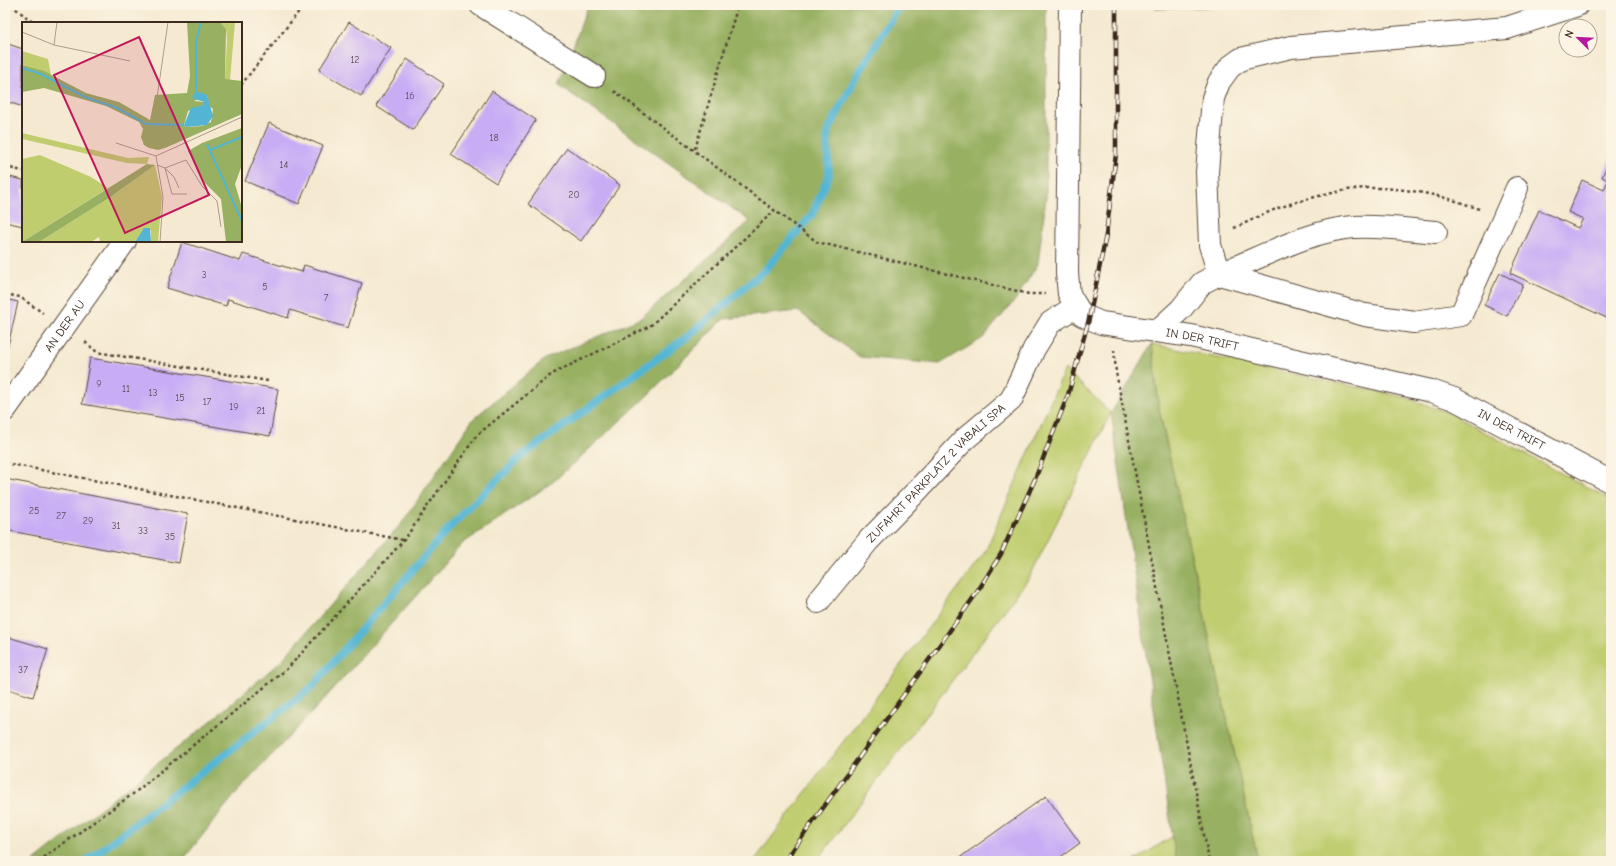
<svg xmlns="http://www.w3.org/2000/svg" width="1616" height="866" font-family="'Comic Neue',sans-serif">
  <rect width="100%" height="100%" fill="#fcf5e5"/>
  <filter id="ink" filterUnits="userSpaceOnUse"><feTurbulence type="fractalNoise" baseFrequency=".025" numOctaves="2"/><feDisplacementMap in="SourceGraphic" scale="8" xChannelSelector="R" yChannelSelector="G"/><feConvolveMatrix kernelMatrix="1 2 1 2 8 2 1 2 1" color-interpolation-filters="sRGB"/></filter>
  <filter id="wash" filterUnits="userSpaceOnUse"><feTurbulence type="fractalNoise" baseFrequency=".012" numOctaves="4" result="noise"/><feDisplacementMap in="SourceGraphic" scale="16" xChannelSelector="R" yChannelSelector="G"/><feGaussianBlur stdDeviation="0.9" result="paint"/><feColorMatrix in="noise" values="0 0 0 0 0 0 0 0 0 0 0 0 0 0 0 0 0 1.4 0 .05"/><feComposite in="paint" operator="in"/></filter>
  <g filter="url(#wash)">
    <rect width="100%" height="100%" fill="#f5ead1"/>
    <path fill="#c0cd6f" stroke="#7e7c46" d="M1152 344 1404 397 1449 413 1611 500V861H1258L1159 409Z
      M1065 369 1111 413 1029 578 817 861H754L985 552Z
      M1173 836 1176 861H1134Z"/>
    <path fill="#98b062" stroke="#6a6d40" d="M588 5H1046V197L1038 264 1016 299 983 338 940 364 860 357 798 311 724 319 644 399 553 482 462 544 320 704 237 792 182 861H34L204 727 281 661 402 523 473 419 545 359 641 318 750 221 559 85Z
      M1155 5H1244L1156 9Z
      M1152 344 1159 409 1258 861H1176L1111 413Z"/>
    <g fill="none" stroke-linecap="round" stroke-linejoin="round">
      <path stroke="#53b5d2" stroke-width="8" d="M87 861 311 688 449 528 519 458 687 337 765 270 812 215 829 175 827 133 854 81 900 5"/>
    </g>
    <g id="blocks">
      <path fill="#c8adf5" d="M349 22 391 48 361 96 319 70Z
        M5 43 23 49V107L5 101Z
        M407 59 444 84 413 130 376 106Z
        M492 91 536 120 496 183 451 154Z
        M269 123 323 146 299 204 245 181Z
        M567 148 620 185 581 241 528 204Z
        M1611 157V320L1510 273 1539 210 1578 228 1583 219 1568 212 1582 180 1604 190 1608 180 1602 177Z
        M5 176 23 180V226L5 222Z
        M182 242 240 261 243 254 302 272 304 265 362 283 348 328 290 310 288 318 228 299 226 306 167 288Z
        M1500 273 1523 285 1507 316 1484 305Z
        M5 299 18 302 7 350H5Z
        M90 358 278 389 270 436 82 404Z
        M5 479 188 514 179 563 5 530Z
        M5 636 48 649 33 697 5 688Z
        M1046 796 1080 843 1055 861H955Z"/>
    </g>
  </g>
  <g filter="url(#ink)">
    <use href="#blocks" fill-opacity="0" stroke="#574739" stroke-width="1"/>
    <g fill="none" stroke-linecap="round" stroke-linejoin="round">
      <defs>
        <g id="minor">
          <path d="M481 5 594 76"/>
          <path id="s1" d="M1070 5 1067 273 1069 294 1076 306 1082 315 1101 323 1191 336 1431 391 1454 399 1611 482"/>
          <path d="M1436 232C1410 230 1379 225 1354 227 1310 230 1260 258 1219 274L1210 245 1207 172 1213 98 1219 82 1230 67 1241 59 1291 47 1507 28 1577 5"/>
          <path d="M1157 331 1181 309 1202 283 1219 274 1365 315 1414 322 1461 315 1517 188"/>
          <path id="s2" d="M5 410 125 241"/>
          <path id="s3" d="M818 602 869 540 913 495 965 439 1011 400 1034 349 1050 323 1076 306"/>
        </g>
      </defs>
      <use href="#minor" stroke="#574739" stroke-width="24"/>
      <path stroke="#574739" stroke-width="2.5" stroke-dasharray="3 3" stroke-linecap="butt" d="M11 5 34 23
        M241 85 304 5
        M614 91 817 242 1029 294H1045
        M695 149 738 5
        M5 167 23 171
        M1234 228C1248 222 1261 215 1276 209 1296 201 1343 189 1365 188 1404 187 1443 195 1479 209
        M5 294 20 297 43 313
        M85 342 97 352 268 381
        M1114 350 1116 372 1209 861
        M5 463 403 540
        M39 861 133 794 288 668 404 540 477 435 552 374 650 326 774 211"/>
      <use href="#minor" stroke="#fff" stroke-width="22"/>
      <defs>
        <path id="rail" d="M785 861 976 594 1001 554 1035 479 1068 395 1089 319 1106 235 1116 154V5"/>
      </defs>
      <use href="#rail" stroke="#3b2a1e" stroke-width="4.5"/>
      <use href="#rail" stroke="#fcf5e5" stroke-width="3" stroke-dasharray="9" stroke-linecap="butt"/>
    </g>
  </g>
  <g text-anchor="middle" stroke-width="3" stroke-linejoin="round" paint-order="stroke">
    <g font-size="10" fill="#5e4b54">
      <text x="355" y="63">12</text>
      <text x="410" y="99">16</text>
      <text x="494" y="141">18</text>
      <text x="284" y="168">14</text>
      <text x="574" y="198">20</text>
      <text x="204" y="278">3</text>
      <text x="265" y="290">5</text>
      <text x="326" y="301">7</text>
      <text x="99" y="387">9</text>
      <text x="126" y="392">11</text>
      <text x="153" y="396">13</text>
      <text x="180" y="401">15</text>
      <text x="207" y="405">17</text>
      <text x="234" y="410">19</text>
      <text x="261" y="414">21</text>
      <text x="34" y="514">25</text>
      <text x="61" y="519">27</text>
      <text x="88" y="524">29</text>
      <text x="116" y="529">31</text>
      <text x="143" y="534">33</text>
      <text x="170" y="540">35</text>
      <text x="23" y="673">37</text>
    </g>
    <g font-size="12" fill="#3b2a1e" stroke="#fcf5e5">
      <text dy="4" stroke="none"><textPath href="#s2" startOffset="103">AN DER AU</textPath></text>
      <text dy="4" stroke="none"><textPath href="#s1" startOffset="437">IN DER TRIFT</textPath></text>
      <text dy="4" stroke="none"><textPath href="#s1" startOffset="761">IN DER TRIFT</textPath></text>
      <text dy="4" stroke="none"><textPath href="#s3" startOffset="175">ZUFAHRT PARKPLATZ 2 VABALI SPA</textPath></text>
    </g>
  </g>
  <g transform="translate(22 22)">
    <rect width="220" height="220" fill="#f5ead1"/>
    <path d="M198 0H213L208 58H203L205 18 204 7ZM0 29 26 37 29 53 0 43ZM0 111 106 136 127 135 125 142 105 141 0 117ZM18 133 69 155 86 166 0 220V137ZM133 143 140 175 136 220H129V208L118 213 113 220H78L77 215 69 220H17L87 176Z" fill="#c0cd6f"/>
    <path d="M165 0H198L204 7 203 57 220 59V92L143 126 136 128 127 126 122 123 119 115 121 107 117 100 84 84 22 66 0 70V43L22 49 64 71 97 80 128 98 133 73 165 71 168 54ZM185 73 187 84 191 87 189 100 180 104 164 105 162 103 166 89 182 83V80L172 79ZM220 106V143L213 162 220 186V220H204L199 177 182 160 166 129 180 121ZM125 142 133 143 87 176 17 220H0Z" fill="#98b062" fill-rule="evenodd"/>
    <path d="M174 69 185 73 191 94 185 103 164 105 162 103 169 86 182 83V80L170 76ZM122 206H128L129 220H113Z" fill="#53b5d2"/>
    <path fill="none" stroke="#53b5d2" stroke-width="2" d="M0 46 19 52 63 75 95 86 124 102 162 103M174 69V21L179 0M185 122 220 199M188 128 220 115"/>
    <path fill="none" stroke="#ab9d89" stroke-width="1" d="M0 10 32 23 108 39M32 23 35 0M135 76 146 0M94 121 134 134M135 143 143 146 150 172H165M157 166 152 155 143 146 164 138 180 164 195 179 199 205M138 220 141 175 134 134 220 95"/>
    <path fill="#c2185b" fill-opacity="0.15" stroke="#c2185b" stroke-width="2" d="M117 15 187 173 103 211 32 53Z"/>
    <rect width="220" height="220" fill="none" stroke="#3b2a1e" stroke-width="2"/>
  </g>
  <rect width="1616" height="866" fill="none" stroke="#fcf5e5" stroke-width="20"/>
  <g transform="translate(1578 38) rotate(294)"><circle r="19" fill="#fcf5e5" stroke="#afa495"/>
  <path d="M0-3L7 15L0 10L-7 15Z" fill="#b5179e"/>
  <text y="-6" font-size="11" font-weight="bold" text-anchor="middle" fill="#3b2a1e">N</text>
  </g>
</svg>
